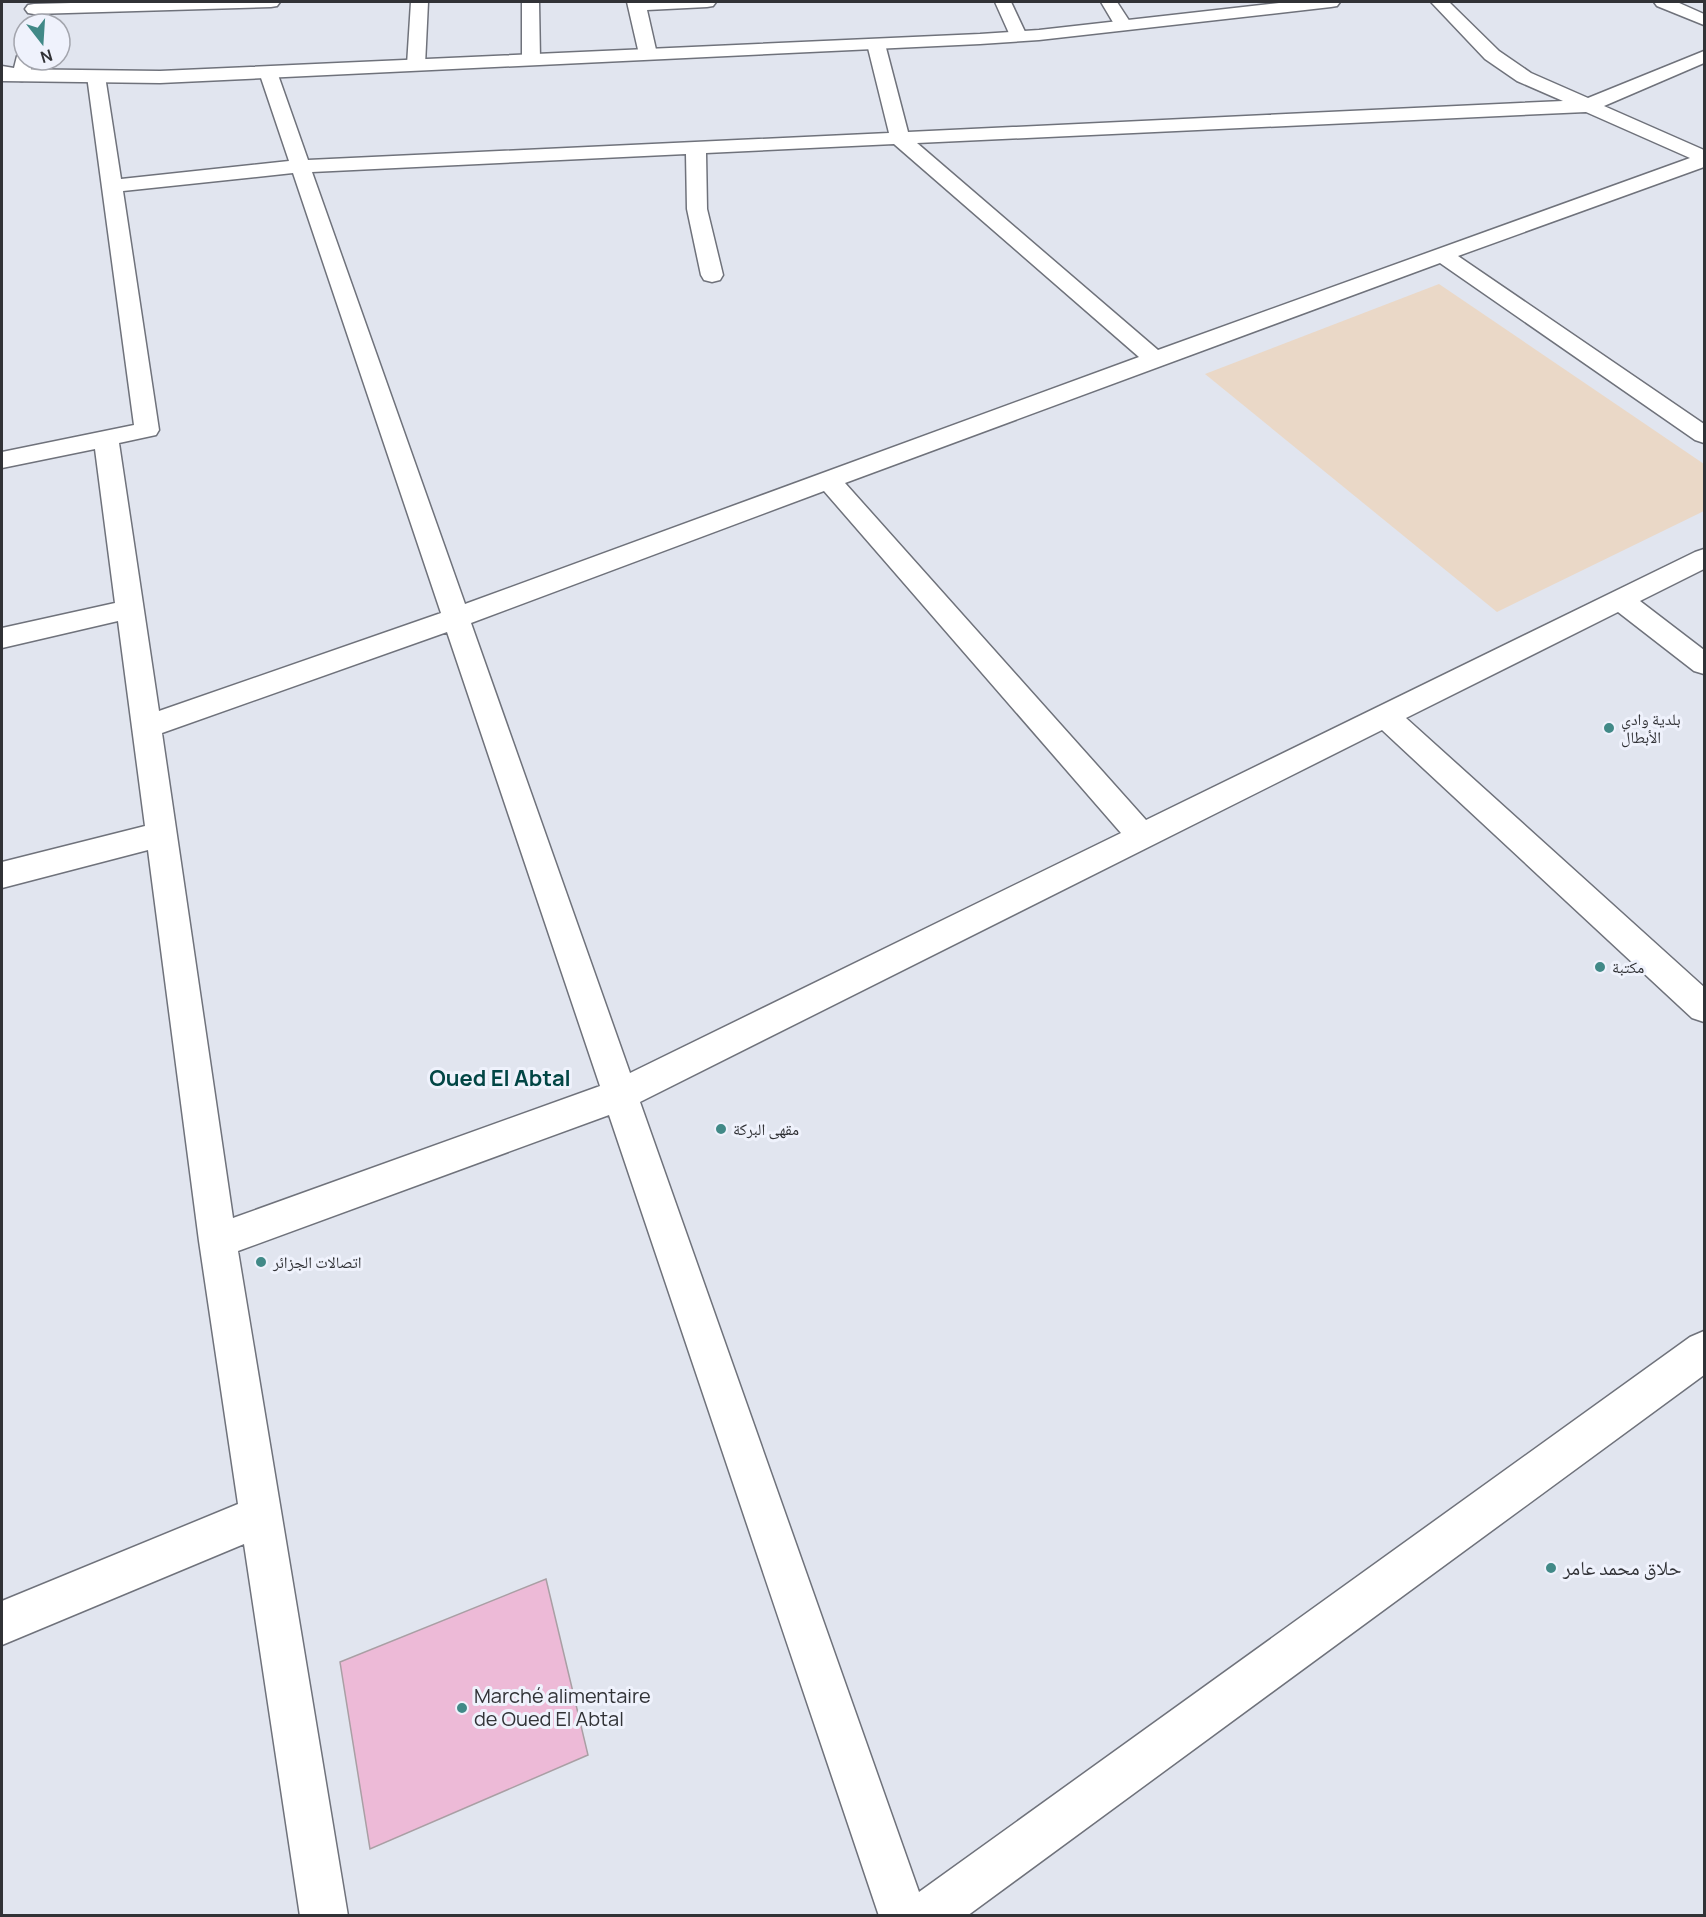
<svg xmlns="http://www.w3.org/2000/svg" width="1706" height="1917" font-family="Manrope,'Noto Naskh Arabic',sans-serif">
  <rect width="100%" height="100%" fill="#e1e5ef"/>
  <path fill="#ead8c7" d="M1439 284 1704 464V511L1497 612 1205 374Z"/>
  <path fill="#edbad7" stroke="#a99fa4" stroke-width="1.5" d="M546 1579 588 1755 370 1849 340 1662Z"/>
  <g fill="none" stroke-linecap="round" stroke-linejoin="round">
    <defs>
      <path id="minor" d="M108 2H280L277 6 271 7 34 14 28 13 25 9 28 5 34 4Z
        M411 2H428L425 65 423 69H409L407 65Z
        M522 2H539L540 60 538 64H524L522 60Z
        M627 2H716L713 6 707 7 647 10 657 54 655 58H641L639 54Z
        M995 2H1011L1027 36 1024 40H1012Z
        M1101 2H1117L1132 25 1129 29H1117Z
        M1431 2H1449L1499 51 1531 73 1588 98 1704 51V63L1604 106 1704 150V167L1458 256 1704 424V443L1695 440 1440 263 845 483 1146 820 1695 552 1704 549V569L1640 601 1704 650V674L1694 671 1618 612 1406 718 1704 987V1022L1692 1018 1382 730 640 1102 919 1892 1690 1337 1704 1331V1375L967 1916H879L609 1115 238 1251 348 1916H300L244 1544 2 1645V1601L238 1504 199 1241 148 850 2 888V862L145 826 118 621 2 648V628L115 603 95 449 2 468V452L134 425 87 76 89 72H103L105 76 121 179 289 161 259 72 261 68H275L277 72 308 160 889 133 867 44 870 40H882L885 44 908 132 1563 101 1517 81 1485 59ZM1586 112 1690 158 1158 350 917 143ZM894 144 1139 357 465 604 312 172 686 154 687 209 701 275 704 280 712 282 720 280 723 275 707 209 706 153ZM293 173 441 613 159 711 119 443 156 435 159 430 123 191ZM824 491 1121 833 630 1073 471 623ZM447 632 600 1086 233 1218 162 733Z
        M1654 2H1677L1704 14V25L1657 6Z
        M24 54V60H33L29 79 22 81 2 78V66L14 68 17 56Z"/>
      <path id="tertiary" d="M1288 2H1340L1337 6 1331 7 1039 40 980 44 160 83 2 81V69L160 71 980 34 1039 30Z"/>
    </defs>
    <use href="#minor" stroke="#6f727b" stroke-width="3"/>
    <use href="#tertiary" stroke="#6f727b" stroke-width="3"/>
    <use href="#minor" fill="#fff" fill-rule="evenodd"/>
    <use href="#tertiary" fill="#fff" fill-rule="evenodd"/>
  </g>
  <g fill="#418987" stroke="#eff2fc" stroke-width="2">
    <circle cx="1609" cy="728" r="6"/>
    <circle cx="1600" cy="967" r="6"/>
    <circle cx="721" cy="1129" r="6"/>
    <circle cx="261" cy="1262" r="6"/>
    <circle cx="1551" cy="1568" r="6"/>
    <circle cx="462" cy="1708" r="6"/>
  </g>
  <g text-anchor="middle" stroke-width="6" stroke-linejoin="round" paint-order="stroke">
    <g font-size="16" fill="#313236" stroke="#eff2fc" text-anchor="start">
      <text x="1621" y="725">بلدية وادي<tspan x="1621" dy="18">الأبطال</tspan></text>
      <text x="1612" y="973">مكتبة</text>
      <text x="733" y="1135">مقهى البركة</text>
      <text x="273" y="1268">اتصالات الجزائر</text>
    </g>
    <g font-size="20" fill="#313236" stroke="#eff2fc" text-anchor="start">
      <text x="1563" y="1575">حلاق محمد عامر</text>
      <text x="474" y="1703">Marché alimentaire<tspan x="474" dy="23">de Oued El Abtal</tspan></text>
    </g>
    <g font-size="22" font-weight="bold" fill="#024645" stroke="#eff2fc">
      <text x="500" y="1086">Oued El Abtal</text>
    </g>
  </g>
  <rect width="1706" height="1917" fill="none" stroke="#313236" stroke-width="6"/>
  <g transform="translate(42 42) rotate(163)"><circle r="28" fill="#eff2fc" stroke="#a3a5ad" stroke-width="1.5"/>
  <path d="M0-4.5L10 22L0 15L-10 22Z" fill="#418987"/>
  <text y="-9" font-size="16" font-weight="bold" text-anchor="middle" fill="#313236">N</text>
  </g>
</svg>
